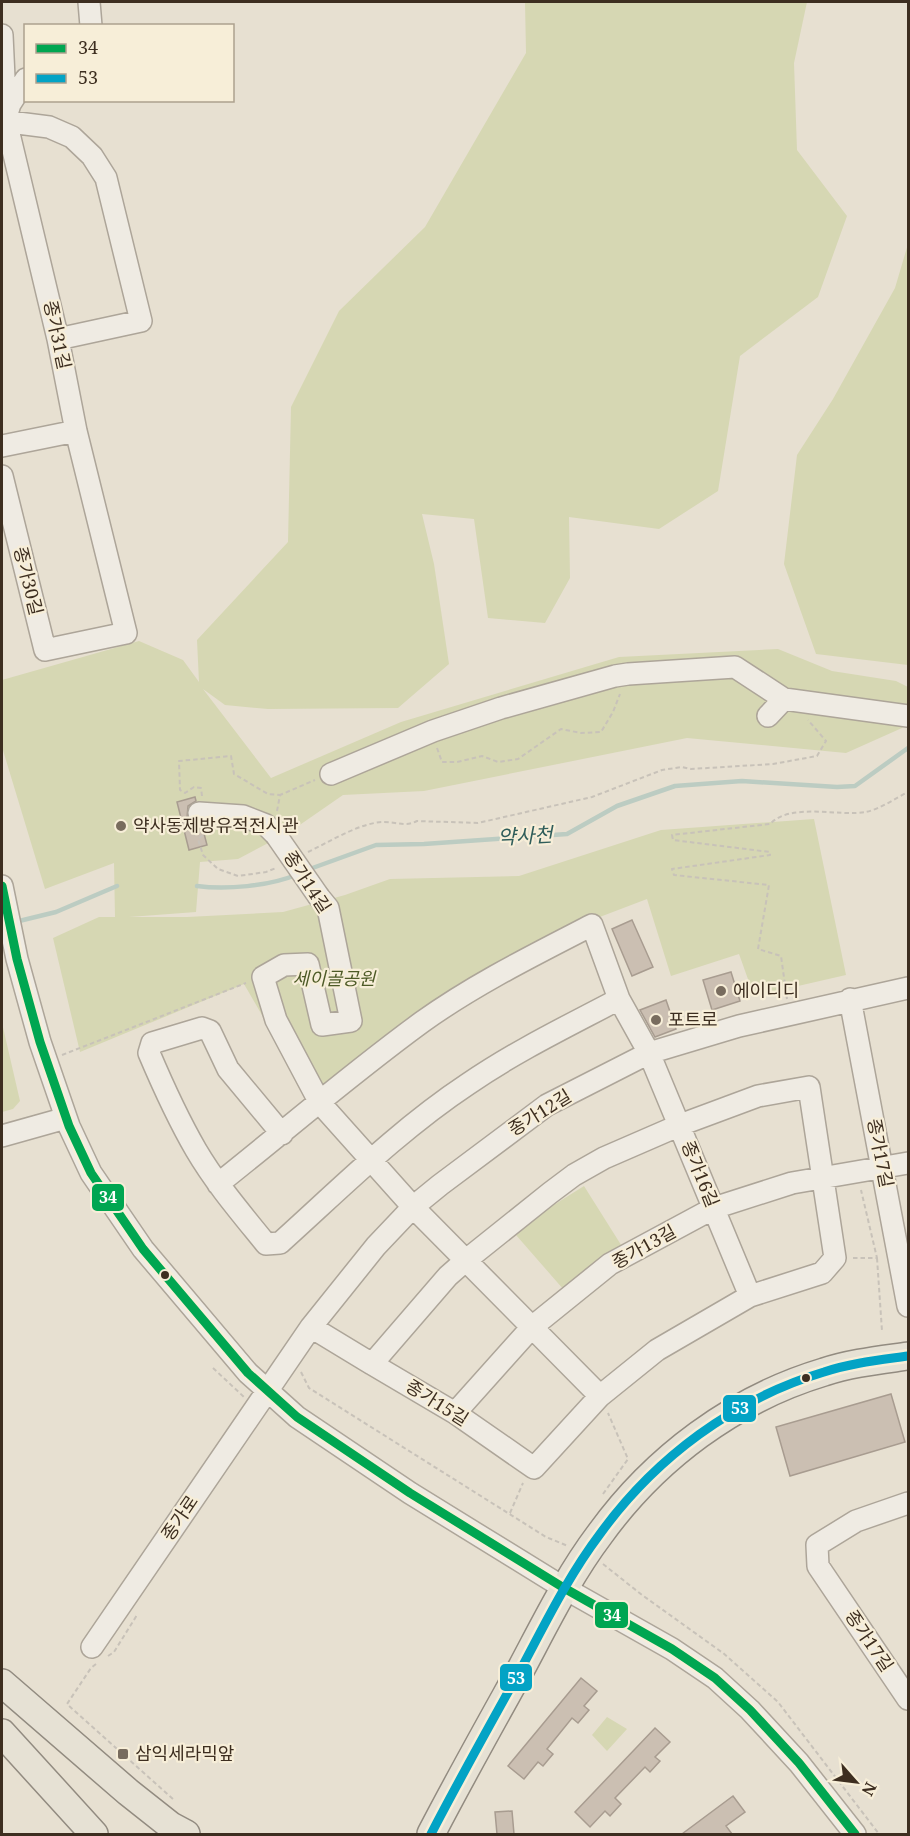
<svg xmlns="http://www.w3.org/2000/svg" width="910" height="1836" font-family="'Noto Serif','Noto Sans KR',serif">
  <rect width="100%" height="100%" fill="#e7e0d1"/>
  <path fill="#d6d7b3" d="M525 2H807L794 63 797 150 847 216 818 297 740 356 718 491 659 529 569 517 570 578 545 623 488 618 474 519 422 514 434 564 449 664 398 708 268 709 225 705 203 689 271 778 401 722 619 657 778 649 832 671 896 681 908 687V716L902 728 846 753 687 738 424 791 343 795 291 831 238 859 200 862 196 912 129 917H187L283 912 345 895 390 879 519 876 661 830 814 819 846 975 754 996 739 954 671 976 647 899 542 939 455 986 367 1053 311 1100 244 984 80 1052 53 938 99 917H115L114 863 45 889 2 747V680L139 641 183 660 199 682 197 640 288 542 291 407 339 311 425 227 526 53Z
    M908 244V665L816 654 784 564 797 455 833 399 895 288Z
    M2 1023 20 1101 13 1109 2 1112Z
    M584 1186 623 1248 564 1290 516 1235 549 1208Z
    M607 1717 627 1729 607 1751 592 1735Z"/>
  <g fill="none" stroke-linecap="round" stroke-linejoin="round">
    <path stroke="#bcccc2" stroke-width="4.5" d="M307 870 376 845 424 844 567 834 617 806 675 786 742 781 837 787 855 786 908 748
      M197 886C226 890 269 886 296 875
      M15 922 56 912 117 886"/>
  </g>
  <path fill="#cbbfb2" stroke="#a89c90" stroke-width="1.5" d="M195 797 196 801 188 806 187 818 192 824 202 826 207 845 189 850 177 802Z
    M632 920 653 967 632 976 612 929Z
    M731 972 740 1001 712 1010 703 980Z
    M666 1000 676 1029 655 1037 640 1010Z
    M891 1394 905 1442 790 1476 776 1427Z
    M581 1678 597 1691 584 1706 589 1710 578 1723 572 1718 547 1749 553 1754 543 1766 538 1762 524 1779 508 1766Z
    M655 1728 670 1742 655 1757 660 1761 650 1772 645 1767 615 1798 621 1804 610 1816 605 1811 590 1827 575 1812Z
    M733 1796 745 1812 726 1826 732 1834H682Z
    M512 1811 514 1834H497L495 1812Z"/>
  <g fill="none" stroke-linecap="round" stroke-linejoin="round">
    <defs>
      <path id="minor" d="M89 2 91 26
        M2 35 6 121 58 339 76 431 126 633 45 650 2 476
        M7 114 10 104 26 79
        M2 121 49 127 72 137 92 156 106 178 141 321 58 339
        M2 446 76 431
        M768 716 784 699
        M331 774 433 731 501 708 615 676 628 674 735 667 784 699 908 716
        M199 813 243 816 266 825 276 835
        M2 886 17 959 40 1042 69 1126 91 1173 143 1249 248 1373 297 1417 410 1493 564 1588 672 1649 715 1678 750 1710 799 1763 855 1834
        M319 897 328 908 351 1021 322 1025 308 964 284 965 263 977 276 1020 320 1103 413 1207 600 1396
        M619 999 649 1053 750 1296
        M850 999 908 1306
        M809 1087 835 1258 822 1273 750 1296 657 1350 600 1396 534 1468 455 1413 372 1364 448 1276 465 1261 550 1193 574 1175 604 1158 680 1125 758 1096Z
        M2 1136 66 1118
        M218 1184C286 1130 352 1073 422 1022 475 984 534 955 592 925L619 999C568 1026 516 1051 468 1084 400 1129 341 1188 280 1243L266 1244C241 1213 216 1184 196 1150 178 1119 163 1086 149 1053L152 1043 202 1028 210 1031 228 1069 282 1134
        M311 1327 372 1364
        M455 1413 532 1327 610 1264 714 1208 792 1183 908 1163
        M908 1503 856 1521 817 1545 818 1566 908 1699
        M92 1647 311 1327 376 1246 413 1207 440 1185 547 1105 649 1053 739 1026 908 988"/>
      <path id="major" d="M2 1683 128 1792 171 1826 186 1834
        M2 1733 94 1834
        M431 1834C460 1778 491 1723 522 1667 546 1622 569 1575 600 1534 655 1458 734 1399 824 1372 851 1363 880 1360 908 1356"/>
    </defs>
    <use href="#minor" stroke="#ada599" stroke-width="24"/>
    <use href="#major" stroke="#928b80" stroke-width="30"/>
    <path stroke="#c8c2b9" stroke-width="2" stroke-dasharray="4.5 3" stroke-linecap="butt" d="M437 748 442 762H457L482 756 498 762 518 759 561 729 581 733 601 732 613 712 620 694
      M202 796 201 788 194 787 185 793 180 790 179 761 231 756 234 774 268 794 280 795
      M277 811 280 795 315 780
      M209 831 198 839 203 855 218 869 238 876 266 872 276 868
      M308 852C329 842 361 822 384 822 396 822 406 827 417 821L478 823 592 797 662 770 682 767 691 769 773 764 817 756 826 741 808 720
      M787 999 781 956 758 949 769 885 674 875 672 869 770 855V852L673 840 672 835 770 824C791 802 840 817 866 812 880 809 896 798 908 792
      M62 1055 246 983
      M853 1258H877L861 1190
      M877 1258 882 1331
      M213 1368 244 1397
      M301 1372 309 1388 546 1537 568 1546
      M603 1494 628 1459 608 1413
      M510 1513 523 1483
      M603 1564 642 1595 723 1653 778 1702 879 1834
      M108 1656 114 1652 137 1615
      M96 1664 91 1668 67 1704 174 1800"/>
    <use href="#minor" stroke="#efebe3" stroke-width="21"/>
    <use href="#major" stroke="#e6e1d4" stroke-width="27"/>
    <defs>
      <path id="minor-bridge" d="M276 835 319 897"/>
    </defs>
    <use href="#minor-bridge" stroke="#ada599" stroke-width="24" stroke-linecap="butt"/>
    <use href="#minor-bridge" stroke="#efebe3" stroke-width="21"/>
    <defs>
      <path id="bus-1" d="M2 886 17 959 40 1042 69 1126 91 1173 143 1249 248 1373 297 1417 410 1493 564 1588 672 1649 715 1678 750 1710 799 1763 855 1834"/>
      <path id="bus-2" d="M431 1834C460 1778 491 1723 522 1667 546 1622 569 1575 600 1534 655 1458 734 1399 824 1372 851 1363 880 1360 908 1356"/>
    </defs>
    <use href="#bus-1" stroke="#f7eed8" stroke-width="14"/>
    <use href="#bus-2" stroke="#f7eed8" stroke-width="14"/>
    <use href="#bus-1" stroke="#00a651" stroke-width="9"/>
    <use href="#bus-2" stroke="#03a3c5" stroke-width="9"/>
  </g>
  <g fill="#786c5e" stroke="#f7eed8" stroke-width="2">
    <circle cx="121" cy="826" r="6"/>
    <circle cx="721" cy="991" r="6"/>
    <circle cx="656" cy="1020" r="6"/>
    <rect x="117" y="1748" width="12" height="12" rx="3"/>
  </g>
  <g fill="#3d2e20" stroke="#f7eed8" stroke-width="2">
    <circle cx="165" cy="1275" r="5"/>
    <circle cx="806" cy="1378" r="5"/>
  </g>
  <g text-anchor="middle" stroke-width="4.5" stroke-linejoin="round" paint-order="stroke">
    <g font-size="18" fill="#3d2e20" stroke="#f7eed8">
      <text transform="translate(57 335) rotate(78)" y="6">종가31길</text>
      <text transform="translate(28 581) rotate(76)" y="6">종가30길</text>
      <text transform="translate(307 882) rotate(57)" y="6">종가14길</text>
      <text transform="translate(540 1113) rotate(-32)" y="6">종가12길</text>
      <text transform="translate(880 1153) rotate(79)" y="6">종가17길</text>
      <text transform="translate(700 1174) rotate(68)" y="6">종가16길</text>
      <text transform="translate(644 1247) rotate(-29)" y="6">종가13길</text>
      <text transform="translate(437 1403) rotate(32)" y="6">종가15길</text>
      <text transform="translate(180 1518) rotate(-56)" y="6">종가로</text>
      <text transform="translate(869 1641) rotate(56)" y="6">종가17길</text>
    </g>
    <g font-size="18" fill="#3d2e20" stroke="#f7eed8" text-anchor="start">
      <text x="133" y="832">약사동제방유적전시관</text>
      <text x="733" y="997">에이디디</text>
      <text x="668" y="1026">포트로</text>
      <text x="135" y="1760">삼익세라믹앞</text>
    </g>
    <g font-size="18" font-style="italic" fill="#4d5a26" stroke="#f7eed8">
      <text x="334" y="985">세이골공원</text>
    </g>
    <g font-size="20" font-style="italic" fill="#2f5d5a" stroke="#f7eed8">
      <text transform="translate(525 836) rotate(-3)" y="7">약사천</text>
    </g>
  </g>
  <g stroke="#f7eed8" stroke-width="2">
    <rect x="91" y="1183" width="34" height="29" rx="6" fill="#00a651"/>
    <rect x="722" y="1394" width="35" height="29" rx="6" fill="#03a3c5"/>
    <rect x="594" y="1601" width="35" height="28" rx="6" fill="#00a651"/>
    <rect x="499" y="1663" width="34" height="29" rx="6" fill="#03a3c5"/>
  </g>
  <g font-size="16" text-anchor="middle" font-weight="bold" fill="#fff">
    <text x="108" y="1203">34</text>
    <text x="740" y="1414">53</text>
    <text x="612" y="1621">34</text>
    <text x="516" y="1684">53</text>
  </g>
  <rect width="910" height="1836" fill="none" stroke="#3d2e20" stroke-width="6"/>
  <rect x="24" y="24" width="210" height="78" fill="#f7eed8" stroke="#ada18e" stroke-width="1.5"/>
  <rect x="36" y="44" width="30" height="9" fill="#00a651" stroke="#ada18e" stroke-width="1.5"/>
  <text x="78" y="54" font-size="18" fill="#3d2e20">34</text>
  <rect x="36" y="74" width="30" height="9" fill="#03a3c5" stroke="#ada18e" stroke-width="1.5"/>
  <text x="78" y="84" font-size="18" fill="#3d2e20">53</text>
  <g transform="translate(856 1782) rotate(118)" stroke="#f7eed8" stroke-width="4.5" paint-order="stroke">
  <path d="M0-4.5L10 22L0 15L-10 22Z" fill="#3d2e20"/>
  <text y="-9" font-size="16" font-weight="bold" text-anchor="middle" fill="#3d2e20">N</text>
  </g>
</svg>
